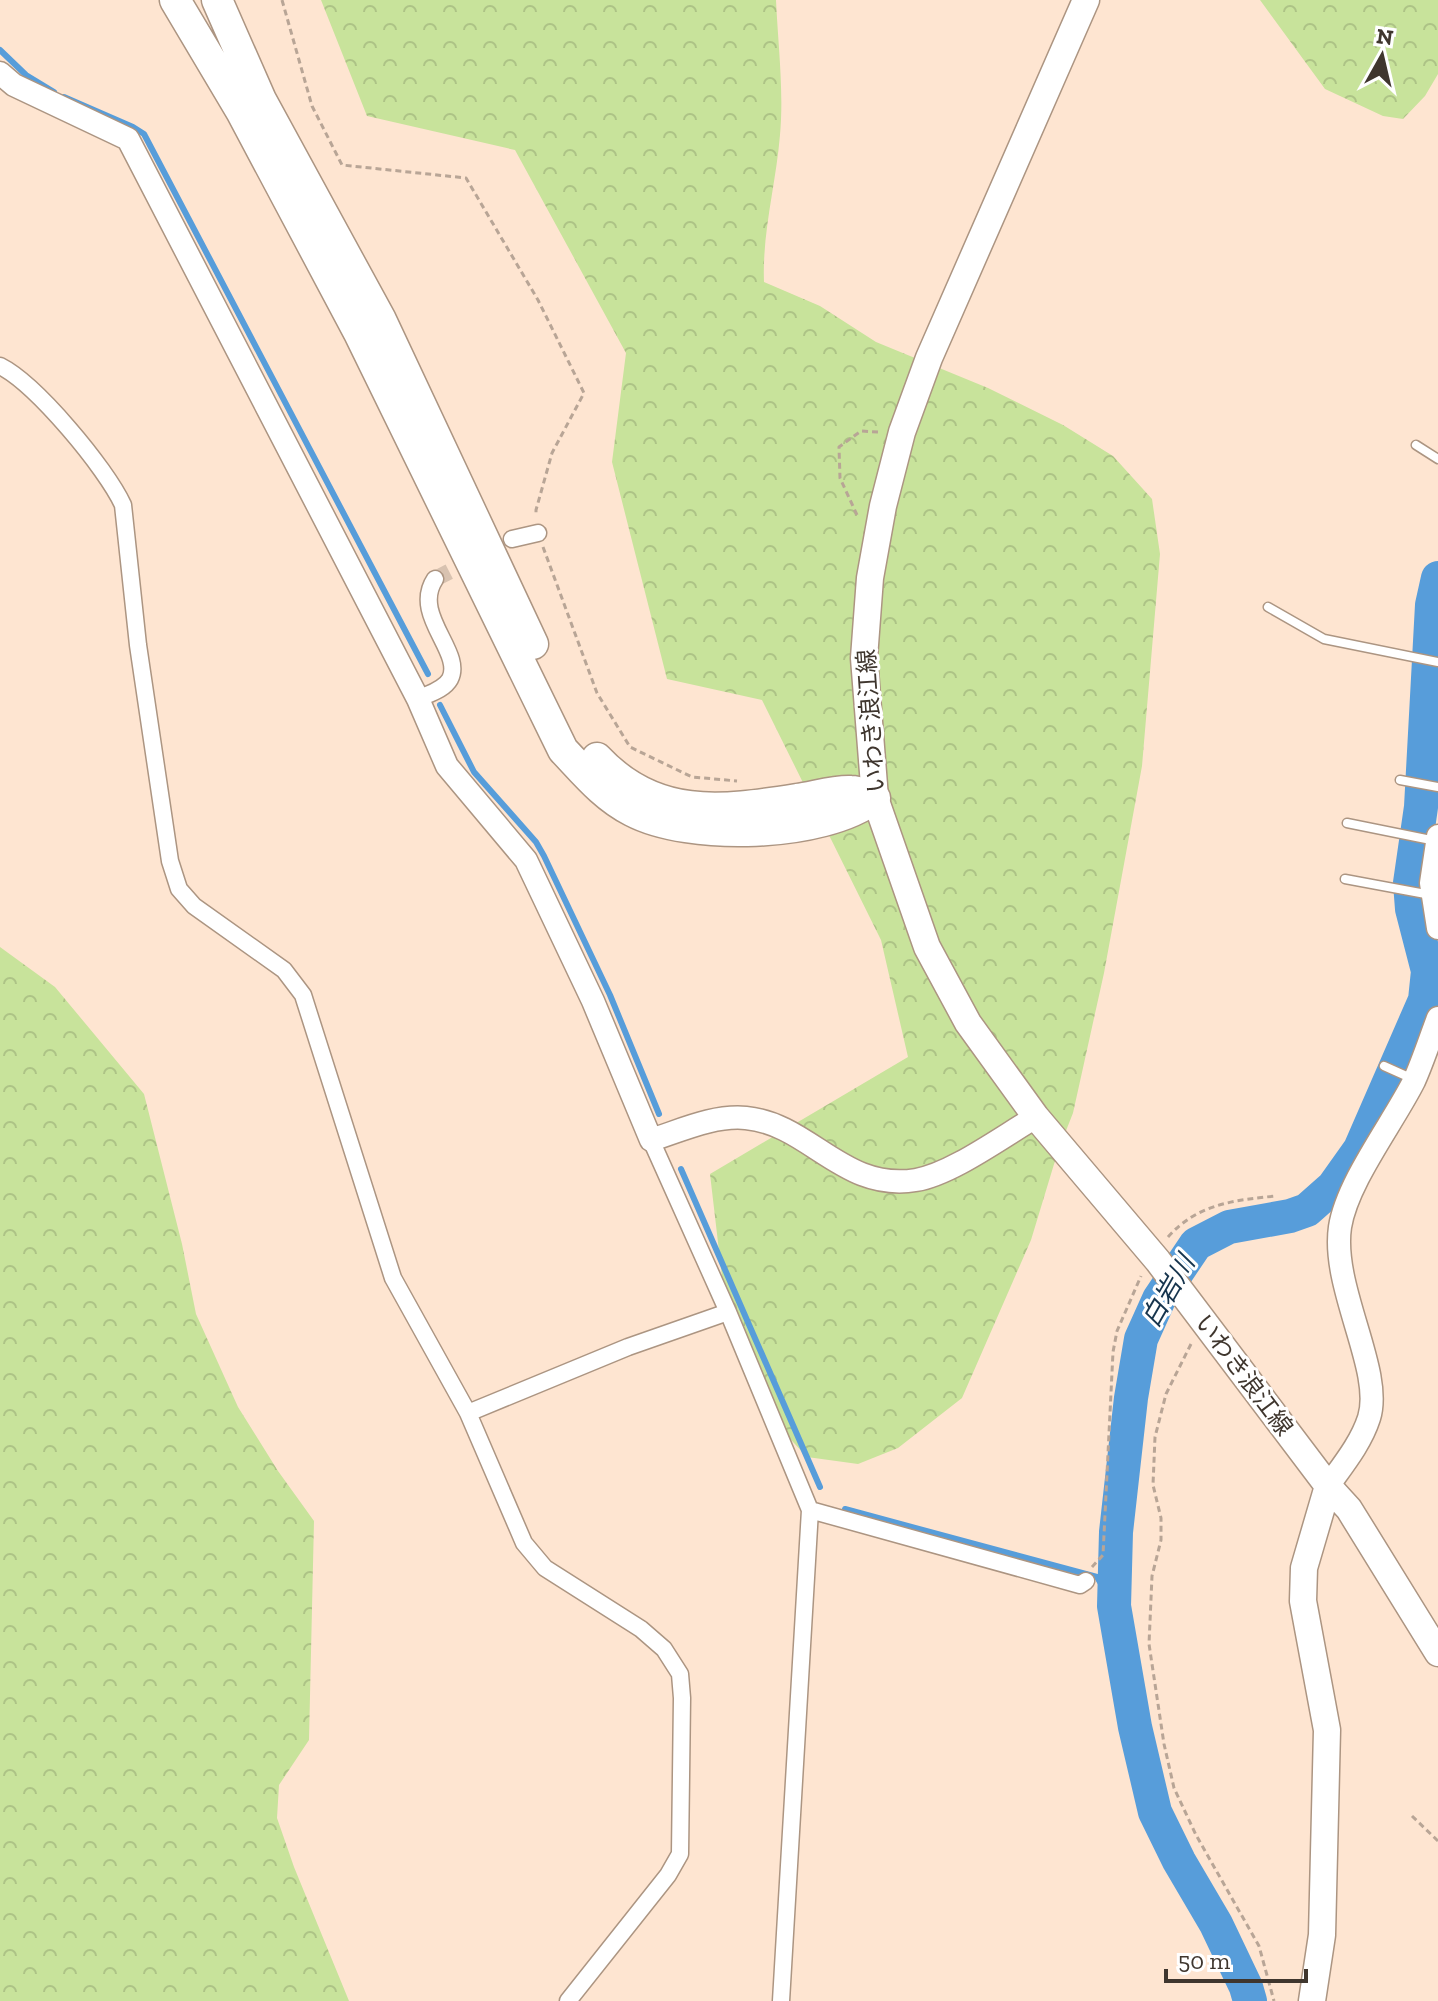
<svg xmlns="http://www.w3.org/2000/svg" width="1438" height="2001" font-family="'Zilla Slab','Noto Sans JP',serif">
  <defs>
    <pattern id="forest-crowns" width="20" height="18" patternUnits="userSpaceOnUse" patternTransform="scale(2)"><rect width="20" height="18" fill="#c8e39b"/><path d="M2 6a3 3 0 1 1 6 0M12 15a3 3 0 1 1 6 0" fill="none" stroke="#adc386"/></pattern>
  </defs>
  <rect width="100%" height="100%" fill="#fee5d1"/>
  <path fill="url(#forest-crowns)" d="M321 0H776C778 44 784 91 780 135 776 184 762 233 764 282L820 306 876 342 988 388 1063 425 1113 456 1152 499 1160 554 1142 766 1104 973 1073 1113 1058 1151 1031 1240 962 1398 898 1448 858 1464 807 1457 766 1413 723 1285 710 1174 908 1057 881 940 762 700 667 679 612 462 626 353 515 150 367 116Z
    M1260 0H1438V74L1425 96 1403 119 1383 116 1325 89Z
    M0 947 55 987 144 1094 182 1244 196 1314 238 1407 278 1471 314 1521 309 1740 279 1785 277 1818 294 1867 349 2001H0Z"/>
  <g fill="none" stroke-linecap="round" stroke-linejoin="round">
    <path stroke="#579dda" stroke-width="6" d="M0 50 26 75 54 92
      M64 97 133 127 144 134 428 674
      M440 705 474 772 536 842 544 856 610 995 659 1114
      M681 1169 820 1487
      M845 1509 1097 1577 1114 1606"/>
    <path stroke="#579dda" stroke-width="34" d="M1250 2001 1246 1987 1216 1924 1179 1861 1155 1812 1135 1727 1114 1606 1116 1532 1131 1398 1141 1339 1159 1299 1196 1244 1229 1227 1290 1216 1307 1210 1333 1187 1360 1149 1425 1000 1428 971 1412 909 1410 883 1421 807 1432 605 1438 578"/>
    <path stroke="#d8c2b0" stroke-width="16" stroke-dasharray="16 8" stroke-linecap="butt" d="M435 579 476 558"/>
    <defs>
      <path id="lane" d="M1416 445 1438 459
        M1268 607 1324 639 1438 662
        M1400 780 1438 787
        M1347 823 1436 841
        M1345 879 1431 895
        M1384 1066 1413 1079"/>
      <path id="street" d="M0 366C36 384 106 468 123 505L138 645 170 861 179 889 194 906 284 970 303 995 393 1278 468 1413 524 1543 545 1568 641 1629 664 1649 680 1674 682 1698 680 1854 668 1875 568 2001
        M512 539 538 533
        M418 699C428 694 444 690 450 679 464 652 411 615 435 579
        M651 1140 728 1312 810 1510 1080 1585 1086 1581
        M468 1413 628 1347 728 1312
        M781 2001 810 1510"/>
      <path id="secondary" d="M0 73 14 85 128 139 418 699 447 766 526 860 593 1001 651 1140C682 1130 714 1115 746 1118 810 1124 843 1192 916 1180 952 1174 1003 1136 1036 1117
        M1438 836 1431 883 1438 928
        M1328 1486C1343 1465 1361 1443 1369 1418 1384 1371 1331 1288 1340 1227 1347 1182 1393 1123 1414 1081 1423 1061 1430 1039 1438 1018"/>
      <path id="primary" d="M1086 0 929 358 902 432 883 506 870 578 864 658 875 798 927 947 968 1023 1036 1117 1158 1261 1328 1486 1349 1509 1438 1653
        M1312 2001 1322 1935 1327 1730 1303 1601 1304 1568 1328 1486"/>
      <path id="highway" d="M175 0 241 111 359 333 563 750C584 772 604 797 632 811 689 841 823 838 875 798
        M217 0 261 100 381 320 533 644
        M597 758C655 820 721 811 797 799 813 797 834 790 851 791 859 791 868 796 875 798"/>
    </defs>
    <use href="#lane" stroke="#ac9582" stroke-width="11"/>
    <use href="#street" stroke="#ac9582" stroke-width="19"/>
    <use href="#secondary" stroke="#ac9582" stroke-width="25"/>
    <use href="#primary" stroke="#ac9582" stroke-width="29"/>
    <use href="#highway" stroke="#ac9582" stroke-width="33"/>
    <path stroke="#b8a596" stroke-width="3" stroke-dasharray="6 4" stroke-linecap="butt" d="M282 0 312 106 342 165 466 178 538 300 584 393 552 453 536 510V516
      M857 515 840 478 839 447 861 431 878 432
      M543 547 597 693 630 747 692 777 737 781
      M1168 1237C1197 1204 1235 1200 1276 1196
      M1191 1344 1166 1394 1155 1437 1153 1485 1161 1518V1540L1152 1576 1149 1644 1164 1744 1174 1788 1196 1835 1259 1946 1274 2001
      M1092 1567 1103 1555 1113 1352 1117 1331 1141 1276
      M1412 1816 1438 1841"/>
    <use href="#lane" stroke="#fff" stroke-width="8"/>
    <use href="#street" stroke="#fff" stroke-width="16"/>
    <use href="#secondary" stroke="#fff" stroke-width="22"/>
    <use href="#primary" stroke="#fff" stroke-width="26"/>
    <use href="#highway" stroke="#fff" stroke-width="30"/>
  </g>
  <g text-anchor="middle" stroke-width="6" stroke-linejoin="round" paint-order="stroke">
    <g font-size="24" fill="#3f362e" stroke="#fff">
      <text transform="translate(871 721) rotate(-94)" y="8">いわき浪江線</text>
      <text transform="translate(1244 1375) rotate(53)" y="8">いわき浪江線</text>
    </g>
    <g font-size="26" font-style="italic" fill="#16344d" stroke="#fff">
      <text transform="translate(1168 1291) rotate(-60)" y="9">白岩川</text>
    </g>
  </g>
  <g transform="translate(1382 56) rotate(8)" stroke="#ffffff" stroke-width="6" paint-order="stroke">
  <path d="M0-6L14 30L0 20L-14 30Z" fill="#3f362e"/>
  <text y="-12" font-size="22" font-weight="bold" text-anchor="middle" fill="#3f362e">N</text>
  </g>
  <path d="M1166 1969v12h140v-12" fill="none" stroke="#3f362e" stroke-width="4"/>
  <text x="1178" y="1969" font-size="24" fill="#3f362e" stroke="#ffffff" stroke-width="6" paint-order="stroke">50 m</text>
</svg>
